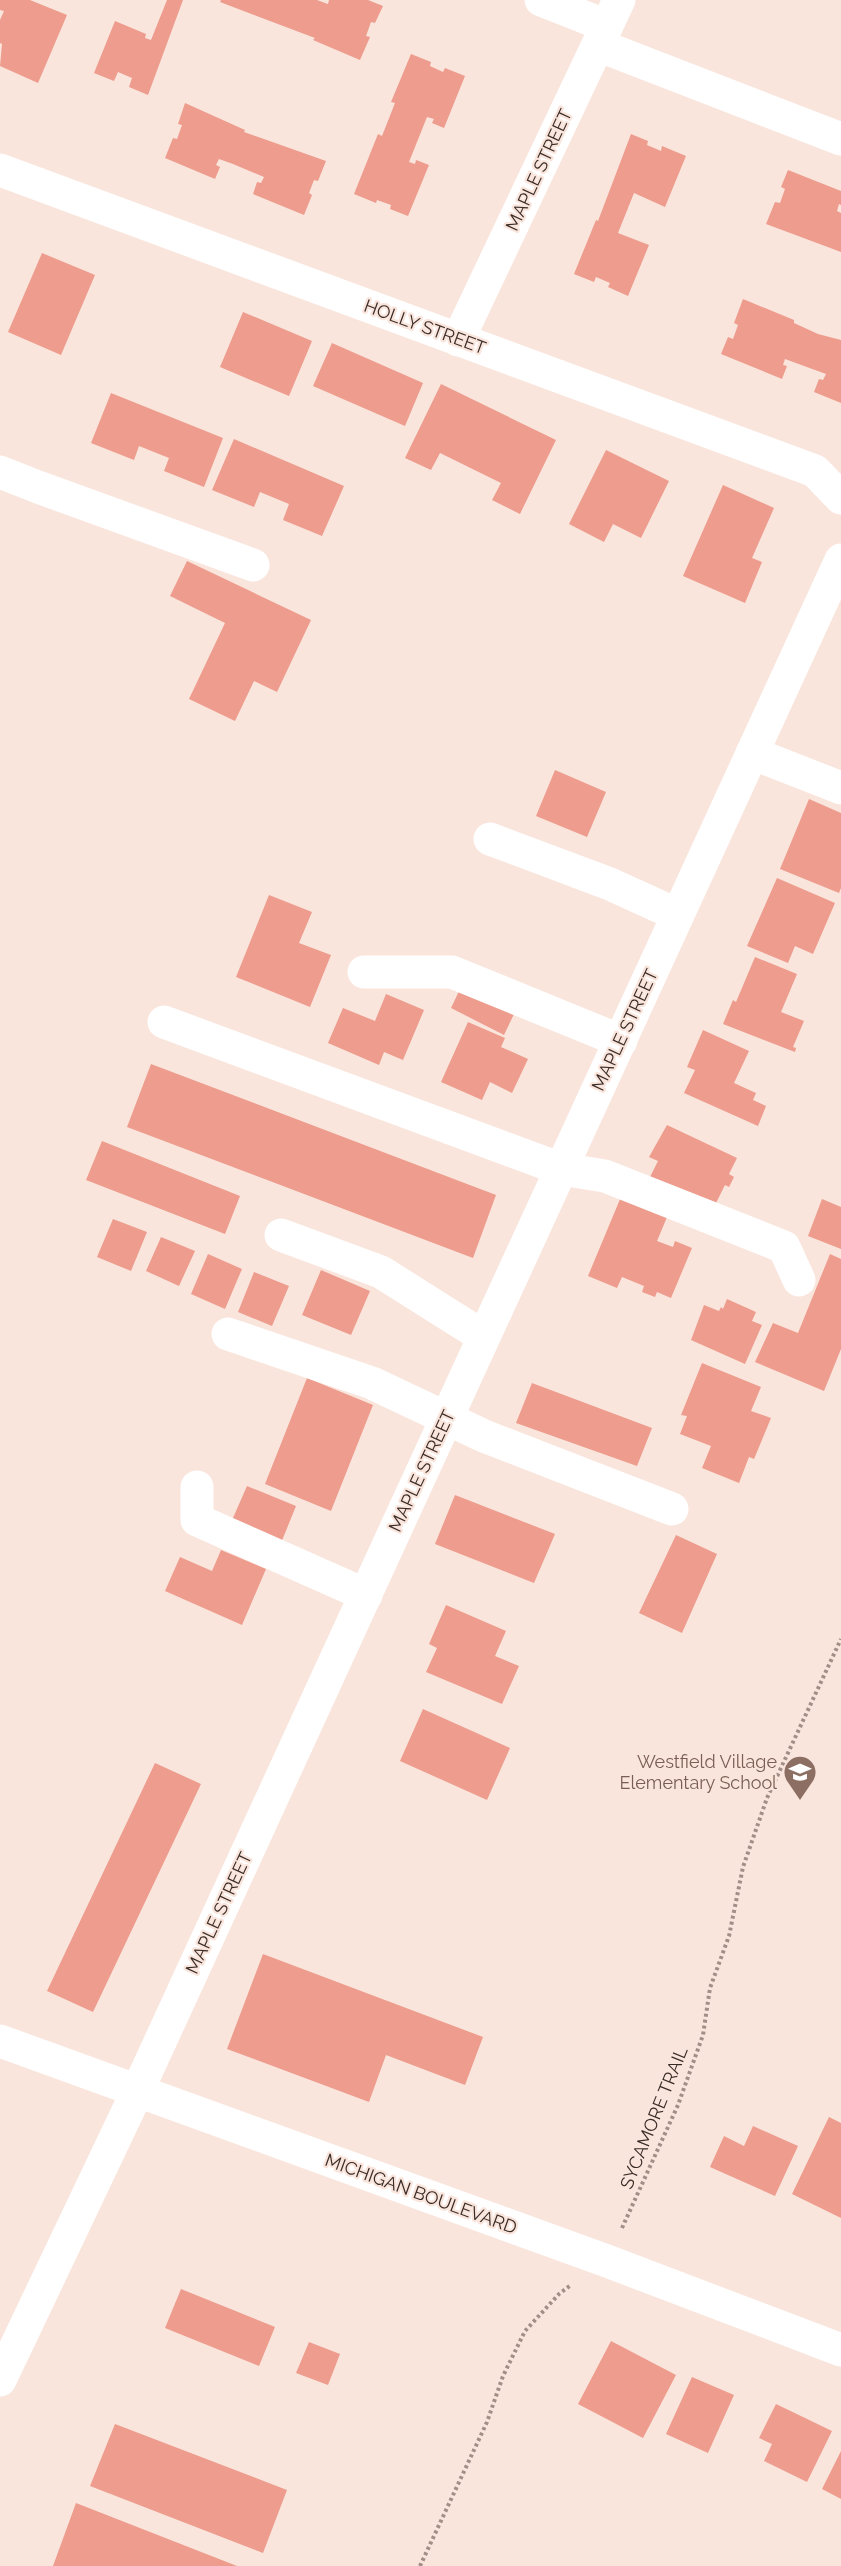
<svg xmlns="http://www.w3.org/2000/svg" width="841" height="2566" font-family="Raleway,sans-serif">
  <rect width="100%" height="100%" fill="#fae5dc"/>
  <path fill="#ed9c8d" d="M0 0H30L67 15 38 83 0 66 2 44 0 43V20L4 11 0 10Z
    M167 0H183L148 95 129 87 132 78 118 72 114 81 94 73 115 21 146 34 145 38 151 40Z
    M221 0H317L328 4 329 0H368L383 6 375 23 371 22 366 36 370 37 360 60 313 40 315 38 220 2Z
    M411 54 431 62 430 66 443 72 445 68 465 76 444 128 432 123 434 119 427 117 409 162 415 164 416 160 429 165 408 216 390 209 391 205 377 200 376 203 354 194 378 134 382 136 395 103 391 102Z
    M185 103 245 130 244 132 326 161 318 181 314 180 309 193 312 195 304 215 253 194 257 182 261 183 264 177 233 164 219 159 216 165 220 167 215 179 165 158 173 138 177 139 182 125 178 124Z
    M631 134 648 141 647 145 661 151 662 146 686 156 665 207 634 193 618 233 649 245 628 296 608 287 610 283 596 277 594 282 574 274 596 220 598 221Z
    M788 170 841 191V205L839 204 837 211 841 213V252L766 224 775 202 780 203 785 189 781 187Z
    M42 253 95 275 61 355 8 332Z
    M743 299 794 320V323L818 334 841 340V403L814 392 819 379 823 380 826 374 785 359 783 365 787 366 782 379 721 354 728 337 733 339 738 325 734 323Z
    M243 312 312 341 289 396 220 367Z
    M332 343 423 383 405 426 313 386Z
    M441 384 556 440 520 514 492 500 501 483 440 453 431 470 405 458Z
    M111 393 223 438 204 487 164 471 169 458 139 446 134 460 91 443Z
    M234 439 344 486 322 536 283 520 289 504 260 492 254 507 212 490Z
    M606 450 669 481 641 538 613 524 604 542 569 524Z
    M723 485 774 508 752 558 762 562 745 603 683 576Z
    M187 561 311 620 277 692 254 681 235 721 189 699 225 623 170 596Z
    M555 770 606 792 587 837 536 816Z
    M809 799 841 813V888L839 893 780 869Z
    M777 878 835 903 813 954 795 946 788 963 747 946Z
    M269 895 312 912 299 943 331 955 310 1007 236 977Z
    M755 957 797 974 781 1012 804 1021 793 1047 796 1048 795 1052 723 1024 733 1000 736 1002Z
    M461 987 514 1014 504 1035 451 1008Z
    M386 994 424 1010 403 1060 384 1052 379 1065 328 1043 343 1008 375 1021Z
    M468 1022 505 1038 501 1047 528 1059 512 1093 490 1082 482 1100 441 1082Z
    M703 1030 749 1051 734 1083 756 1093 753 1100 766 1106 758 1126 684 1093 695 1070 687 1067Z
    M151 1064 496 1195 473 1258 127 1127Z
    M667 1125 737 1158 729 1174 734 1177 729 1187 725 1185 715 1205 650 1177 658 1161 649 1157Z
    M102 1141 240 1196 225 1234 86 1180Z
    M623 1192 670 1210 657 1241 673 1247 675 1241 692 1248 671 1298 657 1292 655 1297 642 1292 644 1286 622 1277 617 1288 588 1276Z
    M822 1199 841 1207V1249L808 1236Z
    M113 1219 147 1232 131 1271 97 1257Z
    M161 1237 195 1251 179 1286 146 1271Z
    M208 1254 242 1269 225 1309 191 1294Z
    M830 1254 841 1259V1349L824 1391 755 1362 773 1323 798 1333Z
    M321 1270 370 1291 351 1335 302 1315Z
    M254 1272 289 1286 272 1326 238 1312Z
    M727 1299 756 1312 752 1321 762 1325 745 1364 691 1340 704 1305 719 1311 721 1307 723 1309Z
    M702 1363 761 1387 751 1411 771 1418 754 1459 749 1457 739 1483 702 1468 711 1446 680 1434 687 1416 681 1415Z
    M307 1378 373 1405 331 1511 265 1484Z
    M532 1383 652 1428 637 1466 516 1423Z
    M247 1486 296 1506 279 1548 229 1527Z
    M455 1495 555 1534 534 1583 435 1544Z
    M676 1535 717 1554 682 1633 639 1613Z
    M221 1550 266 1569 242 1625 165 1591 180 1557 212 1571Z
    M446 1605 506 1631 495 1656 519 1666 502 1704 426 1672 437 1648 429 1644Z
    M423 1709 510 1748 487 1800 400 1761Z
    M155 1763 201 1784 93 2012 47 1991Z
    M263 1954 483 2037 465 2085 386 2055 369 2102 227 2049Z
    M829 2117 841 2123V2218L792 2194Z
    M753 2126 798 2146 775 2196 710 2167 724 2136 744 2146Z
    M181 2289 275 2327 259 2366 165 2328Z
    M611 2341 676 2375 643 2438 578 2404Z
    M309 2342 340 2354 328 2385 296 2373Z
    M692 2377 734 2395 708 2453 666 2434Z
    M776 2404 832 2431 807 2482 764 2461 772 2444 759 2438Z
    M115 2424 287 2490 263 2553 90 2486Z
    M841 2451V2499L822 2489Z
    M76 2503 237 2566H53Z"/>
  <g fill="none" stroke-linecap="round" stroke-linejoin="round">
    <path stroke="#a08e87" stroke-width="4" stroke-dasharray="3 3" stroke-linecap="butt" d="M622 2228 678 2105 703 2035 710 1988 729 1936 743 1867 767 1798 841 1639
      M420 2566 487 2422 503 2376 525 2331 559 2294 571 2285"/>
    <path stroke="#fff" stroke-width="33" d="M541 0 607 26
      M598 45 841 139
      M0 170 815 471 841 498
      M458 340 619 0
      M0 472 38 487 253 565
      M752 753 841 788
      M490 839 610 884 678 915
      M364 972H452L621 1041
      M164 1022 561 1169 605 1176 784 1247 799 1280
      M281 1235 381 1272 484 1337
      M228 1334 372 1383 484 1436 672 1509
      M197 1487V1520L366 1595
      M0 2041 607 2261 841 2350
      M0 2380 137 2092 841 560"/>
  </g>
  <defs>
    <symbol id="school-pin" viewBox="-11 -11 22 30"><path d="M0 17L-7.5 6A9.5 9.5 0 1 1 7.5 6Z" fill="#8d6e63" stroke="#fae5dc"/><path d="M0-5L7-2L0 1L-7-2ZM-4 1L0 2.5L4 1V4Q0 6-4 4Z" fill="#fff"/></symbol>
  </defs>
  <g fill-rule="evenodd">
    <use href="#school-pin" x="781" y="1753" width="38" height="52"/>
  </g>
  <g text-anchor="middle" stroke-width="4.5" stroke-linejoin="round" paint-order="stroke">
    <g font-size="18" fill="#392c27" stroke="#fae5dc">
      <text transform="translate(539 170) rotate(-65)" y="6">MAPLE STREET</text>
      <text transform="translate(425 327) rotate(20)" y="6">HOLLY STREET</text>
      <text transform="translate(625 1030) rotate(-65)" y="6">MAPLE STREET</text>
      <text transform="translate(422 1471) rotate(-65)" y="6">MAPLE STREET</text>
      <text transform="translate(219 1913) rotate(-65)" y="6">MAPLE STREET</text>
      <text transform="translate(654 2118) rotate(-68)" y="6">SYCAMORE TRAIL</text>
      <text transform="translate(421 2194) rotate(20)" y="6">MICHIGAN BOULEVARD</text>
    </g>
    <g font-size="18" fill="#785e54" stroke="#fae5dc" text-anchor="end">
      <text x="777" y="1768">Westfield Village<tspan x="777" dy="21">Elementary School</tspan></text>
    </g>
  </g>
</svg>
